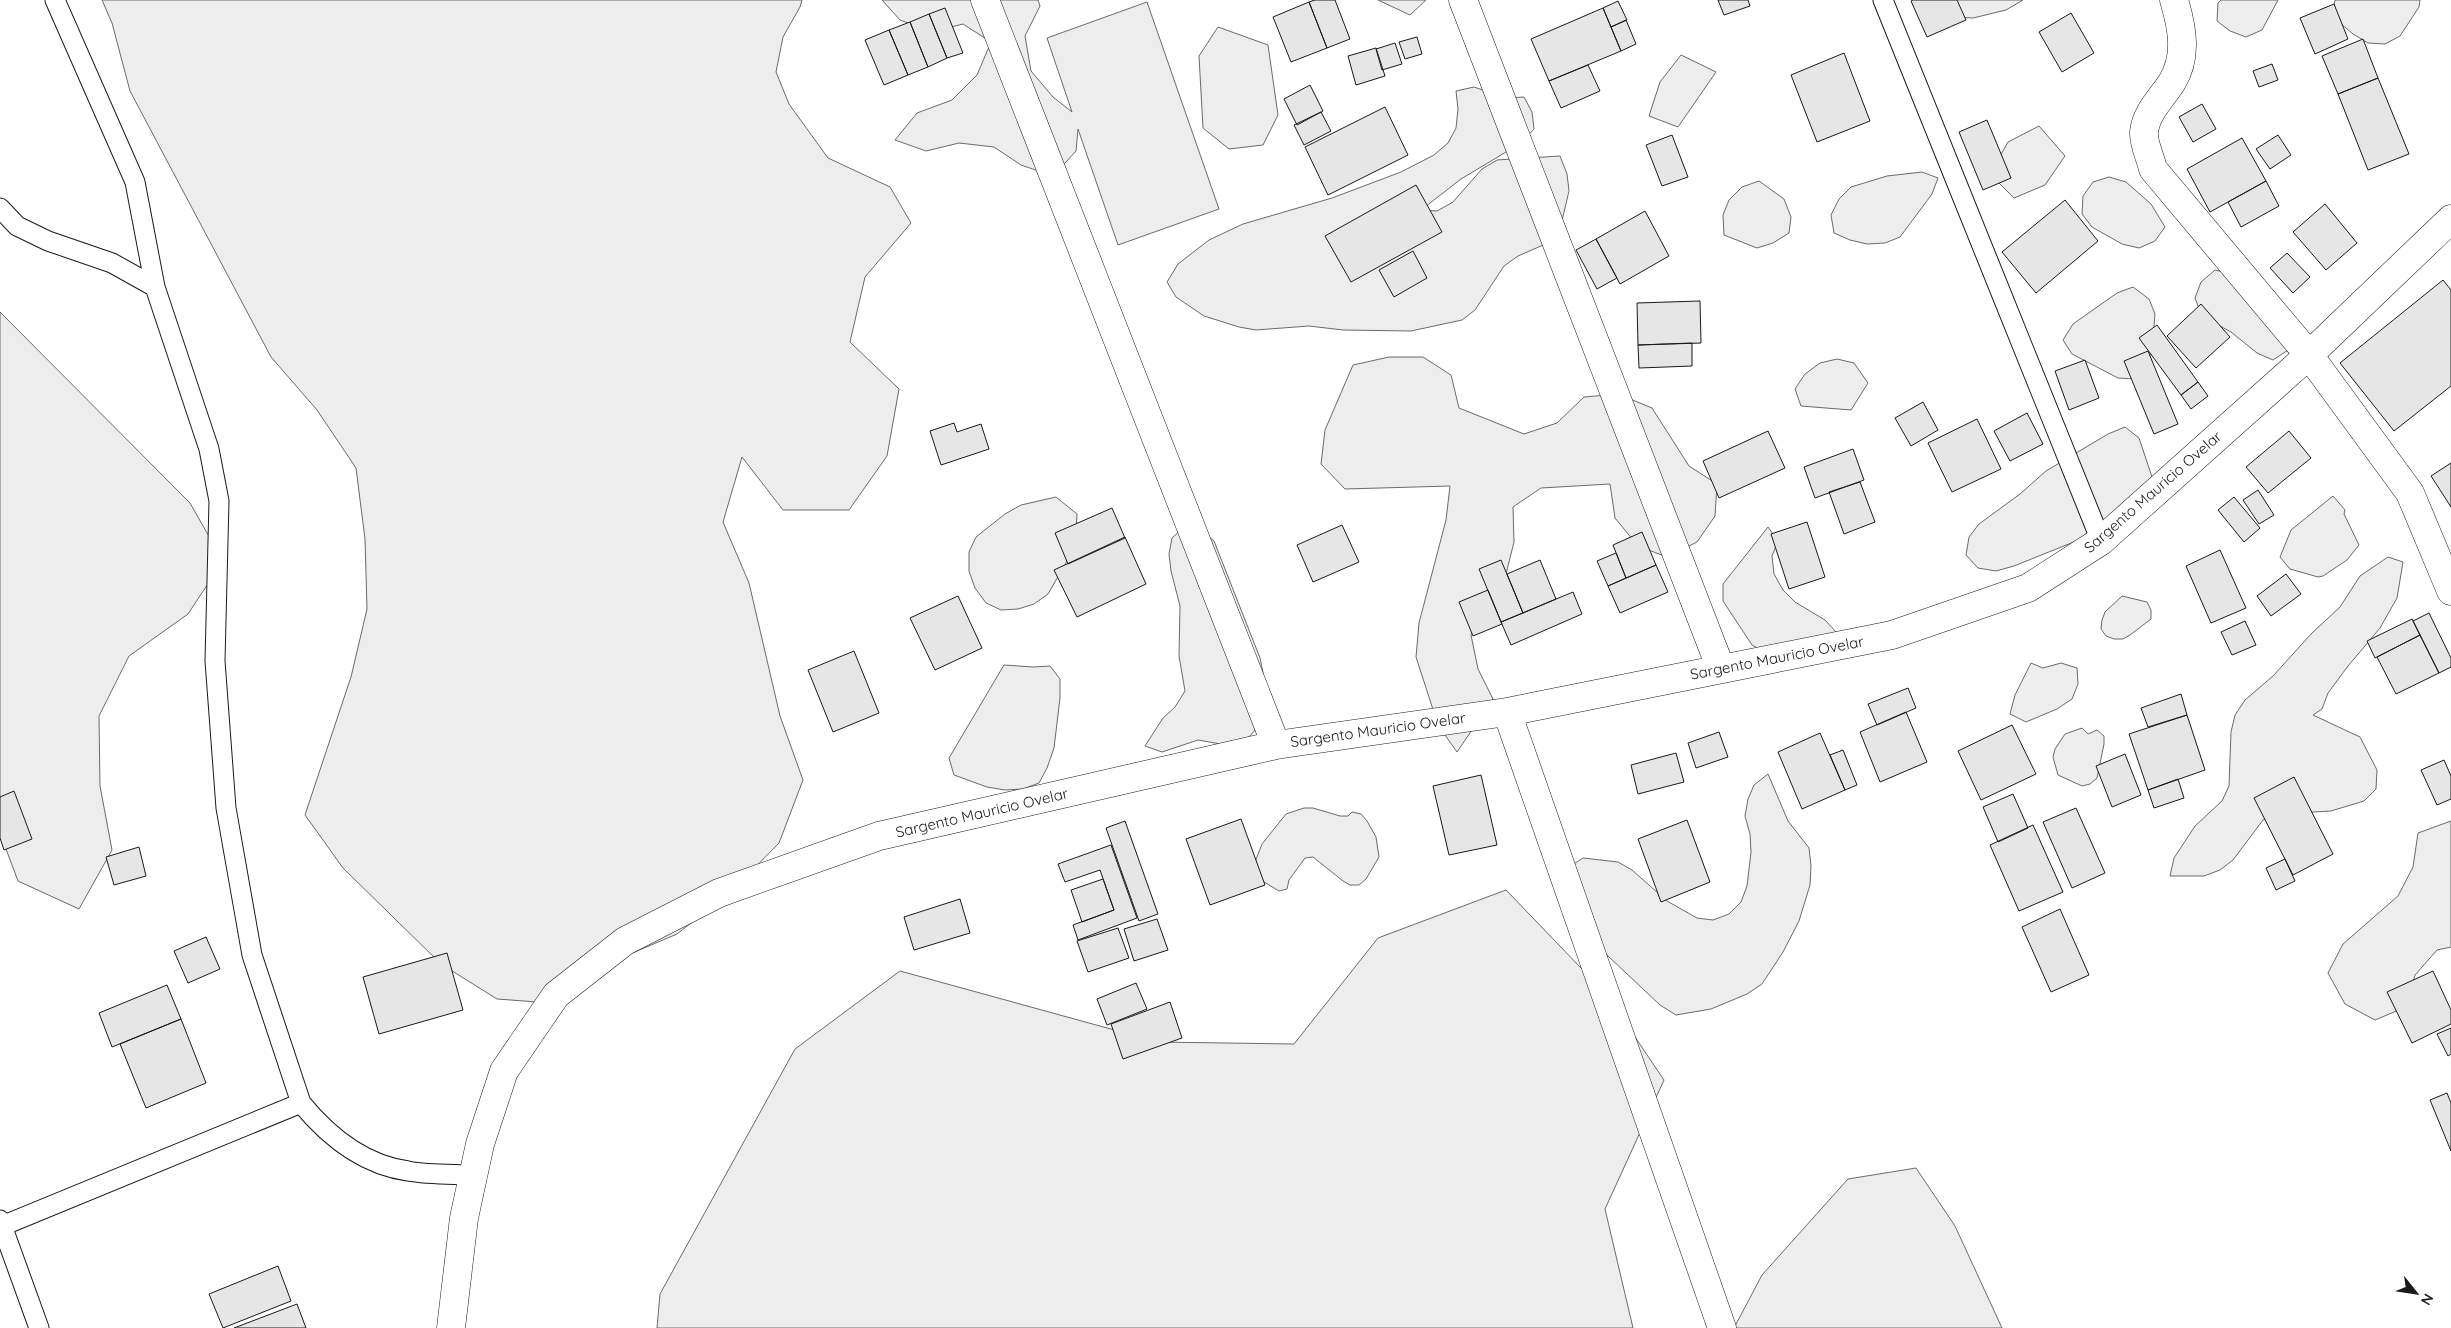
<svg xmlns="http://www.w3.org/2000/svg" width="2451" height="1328" font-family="Quicksand,sans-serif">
  <rect width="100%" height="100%" fill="#fff"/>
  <path fill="#ededed" stroke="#6a6a6a" d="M102 0H802L800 7 783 37 776 72 789 104 828 158 890 187 911 223 865 277 850 342 899 389 887 456 849 510H783L742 457 723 522 749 583 780 716 803 780 779 843 731 892 677 934 616 960 564 1004 497 999 441 964 343 868 305 815 351 677 367 609 365 539 356 468 317 410 271 357 130 91 112 23Z
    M882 0H1038L1040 6 1025 36 1031 71 1053 97 1072 112 1047 38 1147 2 1219 209 1118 245 1078 129 1076 151 1053 176 1021 165 994 147 959 143 926 151 895 140 917 113 952 100 977 75 991 42 963 24 931 32 900 20Z
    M1378 0H1426L1410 15Z
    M1940 0H2023L2006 10 1973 18 1940 16Z
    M2221 0H2278L2262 30 2246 37 2230 31 2217 21 2218 3Z
    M2335 0H2420L2419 7 2400 36 2385 44 2368 43 2353 34 2340 23 2334 6Z
    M1218 27 1268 45 1278 115 1263 145 1229 149 1203 128 1199 56Z
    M1681 55 1716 72 1678 127 1649 116 1660 82Z
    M1474 87 1506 98 1524 97 1532 112 1534 129 1521 143 1461 179 1421 210 1437 211 1453 202 1482 169 1497 160 1560 156 1567 174 1569 191 1560 229 1550 242 1518 256 1504 266 1475 310 1462 320 1411 331 1343 330 1309 326 1256 330 1239 327 1204 316 1176 297 1167 282 1178 264 1209 240 1243 224 1332 198 1401 172 1434 155 1448 143 1456 128 1458 109 1456 91Z
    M2039 126 2065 156 2045 185 2014 198 1990 174 2008 142Z
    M1922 172 1938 178 1932 194 1900 237 1885 243 1867 244 1850 240 1834 233 1831 215 1839 199 1851 187 1887 176Z
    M2109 177 2126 182 2151 204 2165 227 2155 241 2139 248 2122 244 2092 227 2082 214 2083 196 2093 182Z
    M1759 181 1784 199 1791 217 1789 233 1773 243 1757 248 1724 235 1723 215 1729 200 1742 187Z
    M2215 270 2247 278 2288 350 2273 360 2257 353 2231 332 2202 316 2195 298 2201 282Z
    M2133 287 2149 299 2155 314 2152 350 2146 366 2135 379 2118 378 2072 354 2063 340 2073 324 2117 293Z
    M0 312 190 503 223 561 188 614 129 656 99 716 100 786 112 850 79 909 18 881 0 833Z
    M1389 357H1423L1451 375 1459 408 1524 434 1557 423 1584 397 1618 394 1652 408 1689 466 1717 484 1715 516 1697 542 1667 557 1638 546 1615 518 1610 484 1541 488 1513 507 1514 542 1506 574 1471 635 1478 669 1493 699 1457 752 1438 725 1416 657 1419 623 1446 520 1450 486 1345 489 1321 464 1325 430 1353 365Z
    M1837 359 1854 363 1868 383 1851 410 1801 406 1795 389 1805 374 1820 363Z
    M2125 427 2139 438 2156 489 2106 529 2014 566 1996 571 1978 568 1966 555 1969 537 1979 524 2020 494 2046 471 2108 434Z
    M2333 496 2345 510 2344 514 2359 545 2347 560 2323 576 2318 577 2290 569 2280 557 2291 530Z
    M1056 497 1077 514 1076 532 1074 549 1048 594 1034 604 1018 609 1001 610 986 603 975 588 969 571V552L976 537 1005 514 1021 505Z
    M1184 527 1201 531 1214 541 1260 658 1267 692 1260 725 1247 739 1232 746 1198 740 1162 752 1145 746 1163 718 1175 707 1185 691 1179 656 1180 606 1171 571 1169 554 1172 538Z
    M1768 527 1778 541 1772 556 1774 574 1783 590 1795 602 1825 620 1836 632 1837 647 1769 655 1752 645 1723 601V584Z
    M2388 557 2403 562 2397 598 2380 628 2348 666 2328 693 2322 709 2313 715 2360 737 2377 770 2376 789 2364 801 2331 811 2279 814 2263 820 2233 860 2220 870 2204 876H2170L2174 858 2195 826 2222 801 2229 786 2231 732 2235 715 2245 700 2273 676 2312 633 2340 607 2360 576Z
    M2122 596 2147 602 2151 610V619L2130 635 2123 639H2114L2106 636 2101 629 2102 620 2105 612Z
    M2031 663 2043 668 2061 663 2077 668 2078 684 2072 699 2057 709 2026 722 2010 714 2015 695Z
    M1004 665 1033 667 1050 666 1060 679V698L1054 748 1047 768 1039 783 1023 789 1005 790 987 787 954 775 949 758Z
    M2082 728 2088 734 2097 730 2104 736V744L2097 778 2090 784 2082 786 2058 775 2053 757 2055 749 2065 734Z
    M1768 774 1788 821 1809 848 1811 866 1810 885 1799 921 1783 952 1762 984 1747 994 1711 1009 1676 1015 1660 1005 1608 956 1586 931 1569 867 1583 858 1618 862 1632 870 1667 901 1697 918 1713 920 1729 914 1741 902 1747 886 1751 852 1750 834 1745 816 1748 799 1754 785Z
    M1304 808H1313L1340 816H1348L1352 812 1361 814 1367 821 1376 837 1379 857 1366 879 1359 885H1350L1343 881 1313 857 1305 858 1289 880 1287 889 1279 891 1259 879 1255 862 1262 844 1286 814Z
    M2451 821V947L2437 950 2415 975 2406 1007 2375 1020 2345 1004 2328 973 2343 944 2398 896 2413 867 2418 833Z
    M1506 890 1606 994 1664 1080 1605 1209 1633 1328H657L660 1294 795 1049 900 971 1158 1042 1294 1044 1378 938Z
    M1916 1168 1955 1226 2002 1328H1734L1762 1275 1848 1179Z"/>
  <path fill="#e6e6e6" stroke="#1a1a1a" d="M1315 0H1335L1350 39 1327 48 1309 2Z
    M1718 0H1748L1750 6 1724 15Z
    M1913 0H1957L1966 20 1927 37 1911 1Z
    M1618 1 1627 20 1611 27 1603 8Z
    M1309 2 1327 48 1291 62 1273 17Z
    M2334 4 2348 39 2315 54 2300 18Z
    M945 8 963 53 947 58 929 14Z
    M1603 8 1621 51 1549 81 1531 39Z
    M2071 13 2094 53 2062 72 2039 32Z
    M929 14 947 58 928 67 910 22Z
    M1626 20 1636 44 1621 51 1611 27Z
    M910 22 928 67 908 75 889 30Z
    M889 30 908 75 884 85 865 40Z
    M1417 37 1422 54 1405 59 1399 42Z
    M2363 39 2378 78 2338 94 2322 56Z
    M1395 43 1402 64 1382 70 1376 49Z
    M1376 48 1385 76 1356 85 1348 56Z
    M1844 53 1870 121 1817 142 1791 75Z
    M2272 64 2278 80 2259 87 2253 71Z
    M1588 65 1600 91 1561 108 1549 81Z
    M2378 78 2409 154 2368 170 2338 94Z
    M1310 85 1323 111 1297 125 1284 99Z
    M2202 104 2216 129 2193 142 2179 117Z
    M1385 107 1408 155 1328 195 1305 147Z
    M1321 112 1331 131 1304 145 1294 125Z
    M1987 120 2011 178 1983 190 1959 132Z
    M1672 135 1688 177 1662 186 1646 145Z
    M2278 135 2291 155 2270 169 2256 149Z
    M2242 138 2266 181 2210 212 2187 169Z
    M2266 181 2279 206 2241 227 2228 202Z
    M1416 185 1442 232 1351 282 1325 236Z
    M2065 200 2098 241 2036 293 2002 252Z
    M2325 204 2357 243 2326 270 2293 232Z
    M1645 211 1669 256 1620 284 1596 239Z
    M1596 239 1617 278 1597 289 1576 250Z
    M1413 251 1427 278 1394 297 1379 270Z
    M2287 253 2310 277 2293 293 2270 268Z
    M2443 280 2451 290V386L2394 431 2340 363Z
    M1700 301 1701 343 1638 345 1637 303Z
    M2201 304 2230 337 2196 368 2167 336Z
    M2157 325 2198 382 2181 395 2139 338Z
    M1692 343V366L1639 368 1638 345Z
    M2148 351 2178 424 2154 434 2124 361Z
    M2085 360 2099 398 2069 410 2055 371Z
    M2198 382 2208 396 2191 409 2181 395Z
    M1923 402 1938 430 1911 446 1895 418Z
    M2027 413 2043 444 2010 461 1994 431Z
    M1977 419 2001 469 1952 492 1928 443Z
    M954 423 957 432 981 424 989 449 941 465 930 431Z
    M1768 431 1785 468 1719 498 1703 461Z
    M2289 431 2311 458 2268 493 2246 467Z
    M1853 449 1864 480 1815 498 1804 467Z
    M2451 463V507L2431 476Z
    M1860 482 1875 522 1844 534 1829 492Z
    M2258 490 2274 515 2259 524 2243 500Z
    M2234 497 2260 528 2244 542 2218 510Z
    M1112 508 1125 538 1068 564 1055 533Z
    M1807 522 1825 577 1789 589 1771 534Z
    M1342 525 1359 562 1313 582 1297 545Z
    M1642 532 1656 565 1626 578 1613 545Z
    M1125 537 1146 584 1077 617 1054 570Z
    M2220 550 2246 608 2211 623 2186 566Z
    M1616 553 1626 578 1608 586 1597 561Z
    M1501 560 1523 613 1501 622 1479 569Z
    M1540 560 1556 599 1523 613 1507 574Z
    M1656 565 1668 592 1620 613 1608 586Z
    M2286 574 2301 594 2271 616 2257 596Z
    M1488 590 1502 624 1473 636 1459 602Z
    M1573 592 1582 614 1511 645 1501 622Z
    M958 596 982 648 935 670 910 618Z
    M2429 613 2451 658V667L2439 673 2413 621Z
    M2412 619 2420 635 2375 658 2367 641Z
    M2245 621 2256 645 2232 655 2221 632Z
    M2420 635 2439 673 2396 694 2377 657Z
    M854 651 879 713 833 732 808 670Z
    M1908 688 1916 708 1877 725 1868 704Z
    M2181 694 2187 715 2148 727 2141 708Z
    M1906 712 1927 762 1880 782 1860 732Z
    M2187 715 2205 770 2148 790 2129 734Z
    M2012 725 2036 774 1981 800 1958 751Z
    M1719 732 1728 757 1696 768 1688 743Z
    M1820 733 1845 790 1802 809 1778 752Z
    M1843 750 1857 785 1845 790 1830 755Z
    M1676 753 1684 782 1638 794 1631 765Z
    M2125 754 2141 795 2112 807 2096 766Z
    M2444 760 2451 776V799L2437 805 2421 770Z
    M1481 775 1497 845 1449 855 1433 786Z
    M2294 777 2333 854 2293 875 2254 798Z
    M2178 779 2184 798 2154 808 2148 790Z
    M14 791 32 839 4 850 0 838V797Z
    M2013 794 2028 828 1998 842 1983 807Z
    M2076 808 2105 873 2072 888 2043 822Z
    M1241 819 1265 885 1210 905 1186 839Z
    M1687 820 1710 882 1661 902 1638 839Z
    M1125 821 1158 914 1139 921 1106 828Z
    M2033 825 2063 892 2019 911 1990 845Z
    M1111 845 1137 918 1078 940 1073 925 1114 910 1100 870 1065 882 1058 864Z
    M139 847 146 876 114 885 106 857Z
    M2285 859 2295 881 2276 890 2266 868Z
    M1103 879 1114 910 1082 922 1071 890Z
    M960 899 970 933 914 950 904 917Z
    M2060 909 2089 975 2051 992 2022 927Z
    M1157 919 1168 950 1134 961 1124 929Z
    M1118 928 1129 958 1088 972 1077 941Z
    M206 937 220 969 188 983 174 951Z
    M447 953 463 1010 379 1034 363 977Z
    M2433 971 2451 1010V1024L2412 1043 2387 992Z
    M1136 983 1147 1009 1107 1025 1097 999Z
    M167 985 181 1019 112 1047 99 1013Z
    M1170 1002 1182 1038 1123 1059 1111 1024Z
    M181 1019 206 1083 146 1108 120 1044Z
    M2451 1028V1054L2448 1056 2437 1034Z
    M2447 1093 2451 1103V1151L2430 1100Z
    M278 1266 291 1301 223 1328 209 1294Z
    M297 1304 306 1328H234Z"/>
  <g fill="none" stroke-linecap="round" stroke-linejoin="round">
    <defs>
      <path id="lane" d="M55 0 135 182 155 287 209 449 219 501 215 661 226 808 252 955 301 1103C328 1136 364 1165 408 1171 429 1175 452 1174 473 1175
        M1883 0 2101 541
        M0 208 17 226 48 241 112 263 155 287
        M0 1220 39 1328
        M2 1226 301 1103"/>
      <path id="street" d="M985 0 1276 745
        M1463 0 1721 669
        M2174 0C2182 27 2188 56 2172 82 2162 98 2146 112 2144 132 2143 143 2151 159 2153 169L2309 355 2410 493 2451 591
        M1507 712 1722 1328
        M451 1328 464 1218 480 1144 504 1071 556 995 625 941 719 893 879 836 1276 745 1507 712 1892 635 2028 588 2101 541 2309 355 2451 219"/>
    </defs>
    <use href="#lane" stroke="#1a1a1a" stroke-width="21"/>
    <use href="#street" stroke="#1a1a1a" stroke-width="29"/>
    <use href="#lane" stroke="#fff" stroke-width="19"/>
    <use href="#street" stroke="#fff" stroke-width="28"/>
  </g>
  <g text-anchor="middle" stroke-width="4" stroke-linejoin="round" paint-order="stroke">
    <g font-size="15" fill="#1a1a1a" stroke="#fff">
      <text transform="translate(2153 492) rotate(-41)" y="5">Sargento Mauricio Ovelar</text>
      <text transform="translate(1777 658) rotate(-11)" y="5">Sargento Mauricio Ovelar</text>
      <text transform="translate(1378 730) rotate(-8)" y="5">Sargento Mauricio Ovelar</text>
      <text transform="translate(982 813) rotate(-13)" y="5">Sargento Mauricio Ovelar</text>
    </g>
  </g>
  <g transform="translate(2416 1293) rotate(120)" stroke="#ffffff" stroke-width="4" paint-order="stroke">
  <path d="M0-4L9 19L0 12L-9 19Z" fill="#1a1a1a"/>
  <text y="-8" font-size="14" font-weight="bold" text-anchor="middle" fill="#1a1a1a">N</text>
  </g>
</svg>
